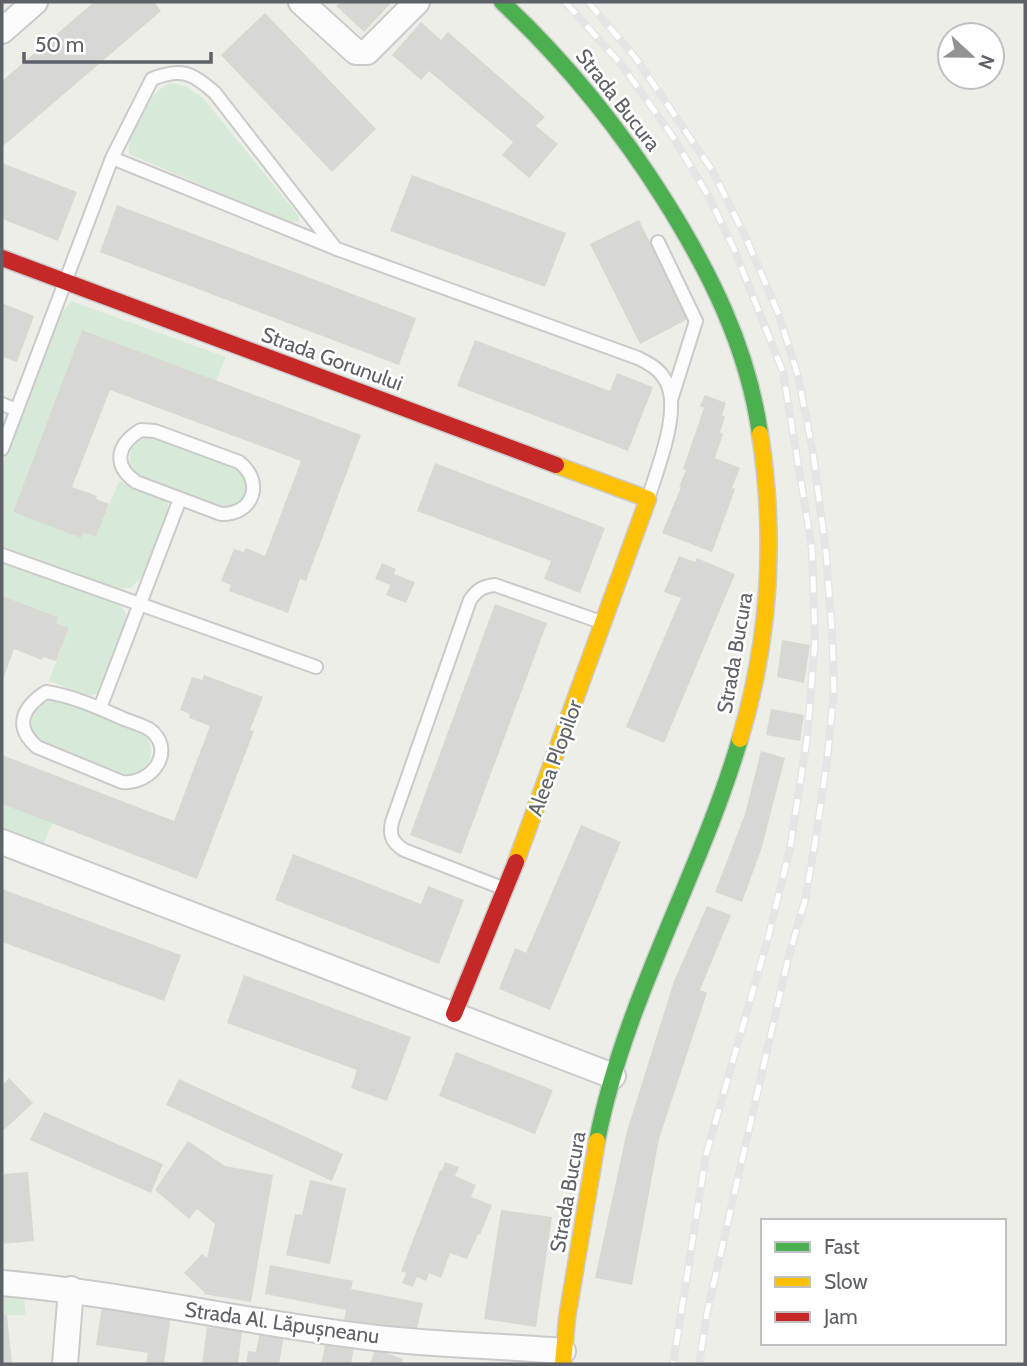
<svg xmlns="http://www.w3.org/2000/svg" width="1027" height="1366" font-family="Cabin,sans-serif">
  <rect width="100%" height="100%" fill="#eeeee9"/>
  <path fill="#d7ead7" d="M169 83 186 86 203 98 299 216V222H289L129 154C127 132 149 93 169 83Z
    M71 301 226 357 216 381 82 330 13 512 81 538 83 532 96 537 119 481 166 501 170 509 147 573 130 588 113 589 2 549V465L61 314Z
    M152 436 240 469C257 490 243 506 220 509L138 478C124 460 128 441 152 436Z
    M2 561 110 600C116 603 124 607 126 614 130 628 107 680 99 693L89 696 49 681 69 628 56 623 58 617 2 596Z
    M56 699 143 733C160 750 148 775 125 774L39 741C27 730 31 718 38 705Z
    M2 804 52 823 42 848 2 832Z
    M2 1295 24 1298 26 1315H2Z"/>
  <path fill="#d7d7d4" d="M94 2H154L161 11 2 147V81Z
    M340 2H392L364 32 336 6Z
    M265 13 376 129 332 172 221 55Z
    M421 22 441 40 448 32 545 117 536 126 558 144 529 178 502 155 513 142 429 71 421 80 392 55Z
    M2 163 77 192 58 241 2 219Z
    M412 175 566 233 545 287 390 231Z
    M117 205 416 318 399 365 100 252Z
    M639 220 688 319 640 344 590 244Z
    M2 303 34 316 17 362 2 357Z
    M82 330 361 435 306 581 300 579 288 613 229 591 231 585 221 581 234 549 244 552 246 548 265 556 301 461 110 390 72 487 97 496 96 499 109 504 96 537 83 532 81 538 13 512Z
    M475 340 610 391 617 373 653 387 628 451 457 386Z
    M705 395 726 403 722 415 725 417 720 432 723 434 715 458 740 468 732 488 735 489 729 506 712 552 662 533 681 487H679L686 470 683 469 704 408 700 406Z
    M435 463 605 528 580 593 544 579 551 561 417 511Z
    M679 556 695 562 697 558 735 574 664 743 626 727 681 598 664 592Z
    M382 563 396 569 394 574 415 582 406 603 386 595 390 585 375 579Z
    M2 596 58 617 56 623 69 628 56 661 43 657 42 660 14 649 2 682Z
    M495 604 547 623 461 854 410 835Z
    M782 640 810 645 804 683 777 677Z
    M204 675 263 697 250 730 254 731 197 879 2 804V755L174 821 210 726 189 718 190 714 180 710 192 677 202 680Z
    M771 709 804 715 800 741 766 735Z
    M761 751 785 758 761 850 742 902 715 892 745 814Z
    M581 825 621 842 550 1010 499 989 515 948 526 953Z
    M293 854 421 904 428 886 464 900 439 964 275 900Z
    M2 889 181 955 164 1001 2 942Z
    M707 906 731 915 700 990 707 993 659 1139 632 1285 595 1278 627 1131 674 981Z
    M244 975 411 1037 387 1101 351 1088 357 1070 227 1023Z
    M456 1052 553 1090 535 1134 439 1096Z
    M9 1078 33 1103 4 1130 2 1128V1085Z
    M179 1079 343 1154 332 1181 166 1105Z
    M44 1112 163 1164 151 1193 30 1140Z
    M188 1141 225 1166 273 1175 251 1302 203 1294 205 1293 184 1273 202 1254 207 1258 215 1224 197 1209 189 1219 155 1190Z
    M445 1162 459 1167 455 1176 476 1185 471 1197 492 1205 480 1235 478 1234 467 1259 450 1253 441 1278 429 1273 426 1281 417 1277 413 1287 402 1283 406 1273 401 1271 440 1170 442 1171Z
    M28 1172 34 1241 2 1244V1174Z
    M310 1180 346 1188 330 1264 286 1255 295 1214 302 1215Z
    M501 1210 552 1217 536 1327 484 1319Z
    M270 1265 353 1281 351 1289 423 1303 416 1333 344 1321 346 1310 265 1294Z
    M102 1305 171 1315 164 1364H146L148 1353 96 1345Z
    M2 1315H7L12 1364H2Z
    M207 1327 242 1331 238 1364H202Z
    M260 1332 284 1336 279 1364H246L248 1351 256 1352Z
    M326 1341 354 1347 351 1364H321Z
    M375 1349 403 1359 401 1364H370Z"/>
  <g fill="none" stroke-linecap="round" stroke-linejoin="round">
    <defs>
      <path id="lane" d="M112 158 337 249 638 358C648 363 658 368 664 378 684 405 657 469 648 499
        M658 242 696 321 672 397
        M2 404 17 410
        M141 430 155 431 239 462C265 482 253 515 221 514L136 482C112 465 117 444 141 430Z
        M2 449 112 158 152 79C181 67 193 73 215 93L336 249
        M2 555 316 667
        M46 692C73 696 99 708 124 719 132 722 142 725 149 729 177 749 153 785 122 782L37 747C13 726 23 707 46 692Z
        M100 708 180 499
        M505 889 404 850C392 842 389 836 392 822L470 600C477 590 483 586 495 585L601 622"/>
      <path id="street" d="M301 2 356 52H367L417 2
        M2 31 35 2
        M2 842 613 1076
        M2 1283C128 1294 251 1324 377 1338 438 1345 501 1346 563 1351
        M65 1364 71 1289"/>
      <path id="fast" d="M502 2C565 61 618 126 664 199 710 272 748 348 760 434
        M597 1141C624 1001 700 875 740 739"/>
      <path id="slow" d="M740 739C770 639 776 537 760 434
        M516 862 648 499 556 465
        M563 1364 567 1318 597 1141"/>
      <path id="jam" d="M2 258 556 465
        M454 1014 516 862"/>
    </defs>
    <use href="#lane" stroke="#cacaca" stroke-width="16"/>
    <use href="#street" stroke="#cacaca" stroke-width="28"/>
    <use href="#fast" stroke="#cbcbcb" stroke-width="19"/>
    <use href="#slow" stroke="#cbcbcb" stroke-width="19"/>
    <use href="#jam" stroke="#cbcbcb" stroke-width="19"/>
    <use href="#lane" stroke="#fcfcfc" stroke-width="12"/>
    <use href="#street" stroke="#fcfcfc" stroke-width="24"/>
    <use href="#fast" stroke="#4caf50" stroke-width="16"/>
    <use href="#slow" stroke="#ffc107" stroke-width="16"/>
    <use href="#jam" stroke="#c62828" stroke-width="16"/>
    <defs>
      <path id="rail" d="M565 2 621 64 671 134 709 197 734 249 783 372 812 549 815 640 807 739 790 848 768 938 706 1155 673 1364
        M588 2 635 57 712 170 746 238 779 315 798 376 813 453 826 552 832 631 834 690 827 761 815 843 805 900 788 959 707 1313 699 1364"/>
    </defs>
    <use href="#rail" stroke="#e4e5e4" stroke-width="8"/>
    <use href="#rail" stroke="#fff" stroke-width="5" stroke-dasharray="16" stroke-linecap="butt"/>
  </g>
  <g text-anchor="middle" stroke-width="5" stroke-linejoin="round" paint-order="stroke">
    <g font-size="21" fill="#5e6167" stroke="#fff">
      <text transform="translate(618 100) rotate(52)" y="7">Strada Bucura</text>
      <text transform="translate(332 359) rotate(20)" y="7">Strada Gorunului</text>
      <text transform="translate(735 653) rotate(-80)" y="7">Strada Bucura</text>
      <text transform="translate(555 758) rotate(-70)" y="7">Aleea Plopilor</text>
      <text transform="translate(568 1192) rotate(-80)" y="7">Strada Bucura</text>
      <text transform="translate(282 1323) rotate(8)" y="7">Strada Al. Lăpușneanu</text>
    </g>
  </g>
  <rect width="1027" height="1366" fill="none" stroke="#5e6167" stroke-width="7"/>
  <rect x="761" y="1219" width="245" height="126" fill="#ffffff" stroke="#bfc0c2" stroke-width="2"/>
  <rect x="775" y="1242" width="35" height="10" fill="#4caf50" stroke="#bfc0c2" stroke-width="2"/>
  <text x="824" y="1254" font-size="21" fill="#5e6167">Fast</text>
  <rect x="775" y="1277" width="35" height="10" fill="#ffc107" stroke="#bfc0c2" stroke-width="2"/>
  <text x="824" y="1289" font-size="21" fill="#5e6167">Slow</text>
  <rect x="775" y="1312" width="35" height="10" fill="#c62828" stroke="#bfc0c2" stroke-width="2"/>
  <text x="824" y="1324" font-size="21" fill="#5e6167">Jam</text>
  <g transform="translate(971 56) rotate(112)"><circle r="33" fill="#ffffff" stroke="#bfc0c2" stroke-width="2"/>
  <path d="M0-5L12 26L0 18L-12 26Z" fill="#909294"/>
  <text y="-10" font-size="19" font-weight="bold" text-anchor="middle" fill="#5e6167">N</text>
  </g>
  <path d="M24 52v10h187v-10" fill="none" stroke="#5e6167" stroke-width="3.5"/>
  <text x="35" y="52" font-size="21" fill="#5e6167" stroke="#ffffff" stroke-width="5" paint-order="stroke">50 m</text>
</svg>
